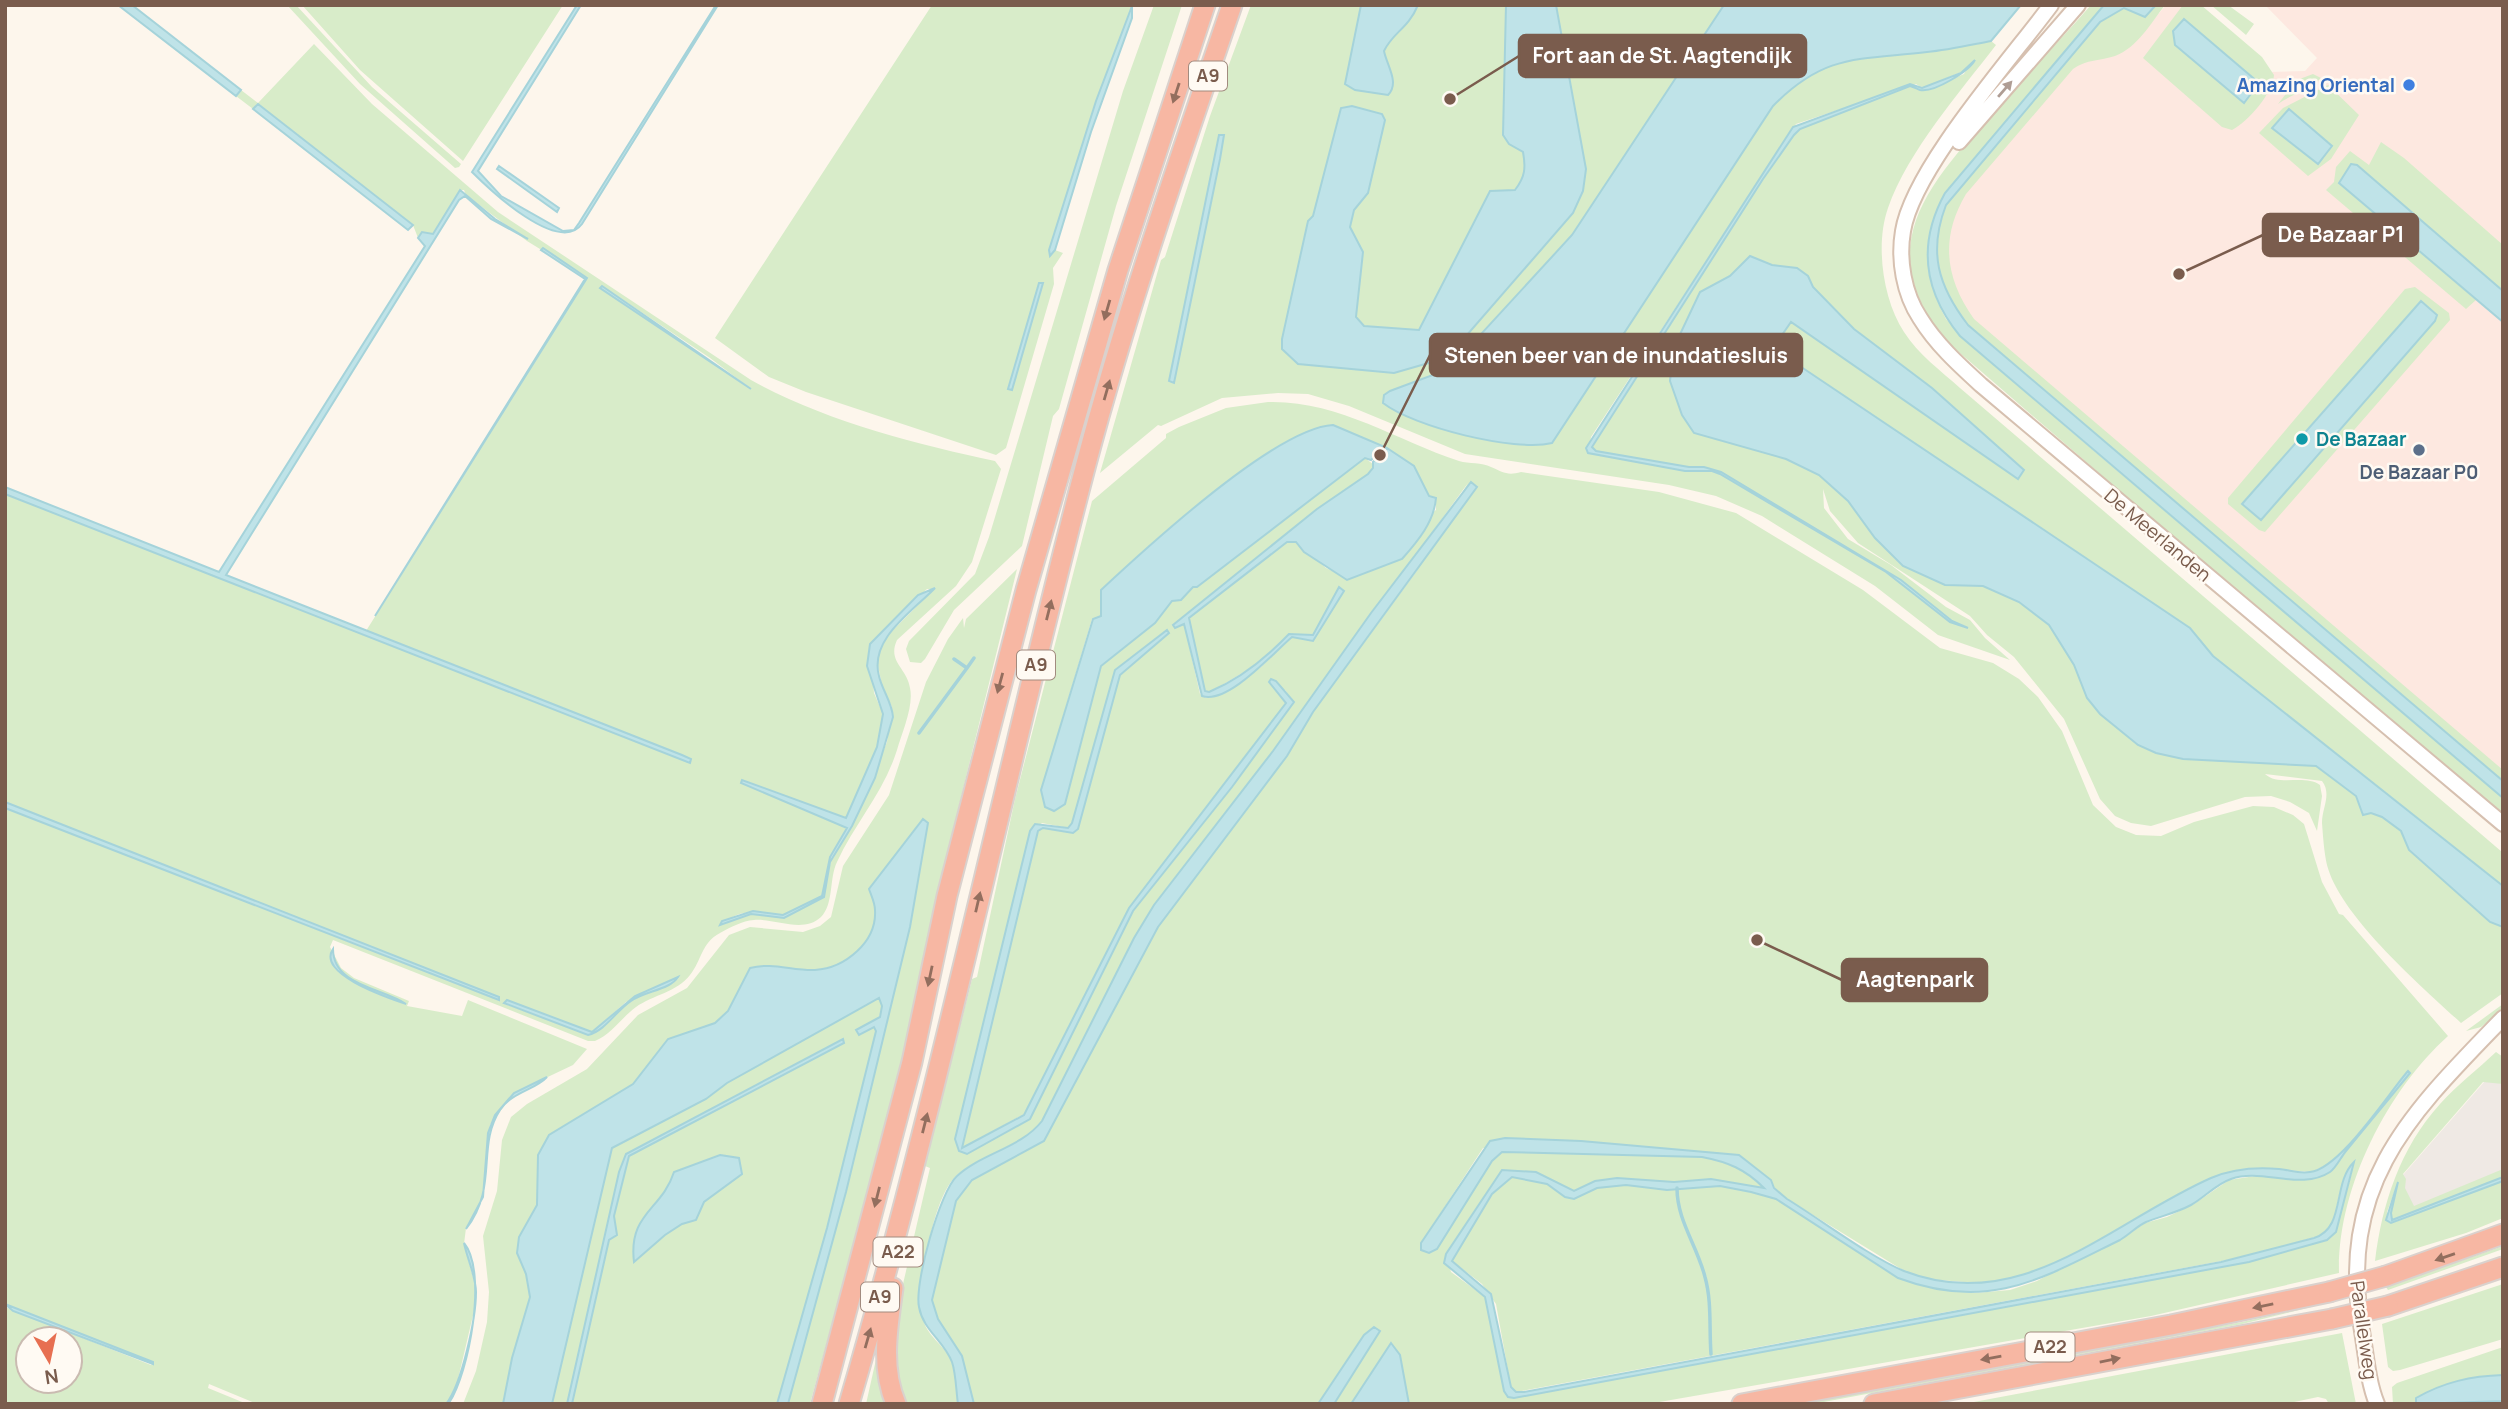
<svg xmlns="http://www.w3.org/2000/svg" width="2508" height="1409" font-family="Manrope,sans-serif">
  <rect width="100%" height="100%" fill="#fdf6ec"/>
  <path fill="#fde8e0" d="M2166 5H2182L2270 72 2305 71 2317 58 2265 5H2503V781L1968 325 1933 284 1928 215 2072 50 2134 21 2145 30Z"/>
  <path fill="#efe9e4" d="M2486 1080 2503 1084V1177L2392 1220 2403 1175Z"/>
  <path fill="#d8ecc9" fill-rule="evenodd" d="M287 5H296L372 87 461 164 459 167 455 168 360 84Z
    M302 5H563L463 161 360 70Z
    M932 5H1132L1096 101 1049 250 1050 256 1055 250 1063 253 1053 268 1054 284 1006 448 996 455 806 392 769 377 715 338ZM1039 283 1043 284 1011 390 1008 388Z
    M1154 5H1182L1116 206 1059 409 1053 416 1022 546 954 610 925 659 921 663 910 662 906 649 909 641 975 574 989 537 1123 91Z
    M1251 5H1861L1829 65 1863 56 1928 52 1991 41 1996 45C1960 92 1908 151 1888 208 1875 245 1883 300 1904 332 1918 354 1941 371 1960 388L2502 852 2503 886 2213 656 2190 628 1773 348 1791 322 1909 404 1932 388 1854 329 1813 287 1808 276 1797 268 1772 265 1750 256 1730 276 1700 292 1674 347 1670 381 1694 433 1786 459 1819 475 1848 501 1895 559 1945 585 1983 586 2019 602 2049 625 2074 665 2087 698 2156 753 2183 759 2316 766 2356 796 2362 810 2382 817 2401 831 2409 850 2490 922 2503 927V993L2461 1023C2422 987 2340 916 2327 865 2324 852 2323 836 2322 823 2322 808 2332 794 2322 781L2265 774C2279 787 2304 774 2320 785L2322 796 2317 831 2309 813 2290 802 2271 796 2245 797 2151 826 2131 823 2115 816 2100 799 2064 719 2014 657 1987 635 1970 616 1858 543 1830 511 1823 489 1824 508 1848 539 1891 565 1946 607 1970 620 1985 638 2010 660 1938 635 1875 586 1762 516 1716 496 1669 485 1465 454 1349 406 1308 394 1278 393 1222 398 1161 426 1158 425 1100 473 1161 260 1165 257 1210 116ZM1966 70 1964 74C1942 83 1932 89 1910 86L1800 129 1794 135 1763 179 1592 447 1596 451 1689 467H1704L1726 477 1712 471H1685L1589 453 1591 437 1796 124 1916 84 1922 88ZM1732 479 1901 580 1952 621 1968 628 1950 622 1886 572Z
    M2091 5H2104L1945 193C1921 236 1923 276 1946 319L2067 428 2503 798V813L2251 604 1946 341C1873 251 1923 191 1987 119 2021 80 2057 44 2091 5Z
    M2156 5H2165C2151 23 2137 48 2115 56 2100 61 2087 59 2073 69L1966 194C1940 238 1945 278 1974 319L2503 770V781L1968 325C1938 286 1928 253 1946 205L2100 22 2124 8 2145 17Z
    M2183 5H2201L2262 57 2274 75C2273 93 2248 122 2232 130L2222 127 2143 58ZM2183 19 2259 83 2244 102 2175 45 2173 31Z
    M2211 5H2228L2254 24 2246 35Z
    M314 44 372 104 498 212 751 380C819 419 918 445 995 461L1001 469 972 562 956 586 897 640C887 662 907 668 910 688 914 706 902 732 897 750 884 792 855 823 837 862 829 878 834 904 821 917 803 934 775 918 754 920 742 921 731 927 720 933 701 943 702 960 690 975 677 992 653 995 636 1007 622 1017 612 1034 595 1041H588L333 940 330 947 341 968 354 978 409 1001 407 1006 462 1016 468 1000 587 1049 573 1065 514 1093 490 1125 483 1197 466 1228 464 1244 476 1288 474 1311 455 1392 448 1403 257 1404 209 1384 208 1388 247 1404H5V1307L151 1365 153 1363 5 1304V808L498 1000 499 997 5 802V494L687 762 691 759 366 631 587 278 527 241 466 195 464 190H460L433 234 422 232 418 238 413 225 257 104 253 109 236 96 241 90 258 103ZM602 286 710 358 751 389 600 288ZM927 589H934L881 642 876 656 883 690 892 707 887 742 852 826 833 852 823 897 784 918 751 914 725 922C748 903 764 920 785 914 798 910 810 901 822 896L830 857 847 828 743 780 846 819 877 747 883 714 874 693 870 644ZM679 978C666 989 647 991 633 1000 616 1010 606 1029 588 1035L505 1004 507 1000 592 1032 626 1002ZM28 1339H70V1381H28Z
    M2313 74 2321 78C2309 90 2292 94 2278 104L2297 80Z
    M2328 85 2359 115 2331 159 2308 176 2259 133 2283 108ZM2289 109 2332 146 2326 155Z
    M2381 142 2404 158 2503 245V291L2357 165 2339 183 2476 300 2466 309 2326 190 2334 182 2336 167 2350 151 2369 165Z
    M2415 287 2449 313 2450 320 2265 532 2259 530 2228 504V498L2405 289ZM2434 321 2261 519 2243 504Z
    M1268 402C1337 400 1396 440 1459 461 1469 464 1482 462 1491 467 1503 472 1507 476 1521 472L1659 492 1736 513 1863 590 1940 648 1993 663 2019 679 2038 697 2062 731 2093 805 2116 827 2136 835 2161 836 2194 822 2253 806 2274 807 2293 815 2304 824 2322 882 2339 914 2343 915 2448 1036C2387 1091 2337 1189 2339 1273L2151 1316 1648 1404H1334L1379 1331 1364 1335 1318 1404H974L962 1356 938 1319 932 1300 956 1201 972 1180 1044 1141 1158 927 1287 756 1313 712 1416 572 1468 483 1273 751 1154 905 1134 938 1042 1121C1021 1147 982 1154 957 1175 932 1197 918 1286 923 1318 925 1335 946 1346 952 1362 956 1374 956 1390 958 1404H904L894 1367 896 1314 930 1168 925 1166 972 979 977 977 1015 799 1092 501 1166 438V434L1179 427 1226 408ZM1333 425 1385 447 1429 496 1436 498V510L1343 576 1326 568 1296 542H1287L1189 618 1202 687 1209 693 1259 663 1289 634 1313 635 1339 587 1344 591 1313 641 1292 637 1261 667 1232 687 1206 698 1200 694 1184 624 1174 625 1317 509 1368 474 1374 465 1365 458 1197 587H1193L1181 600 1172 601 1155 623 1101 666 1041 790 1092 619 1101 616V590C1150 548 1274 428 1333 425ZM1167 630 1168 633 1120 675 1078 829 1072 833 1043 827 1038 831 962 1148 1024 1114 1072 1026 1129 908 1279 713 1286 702 1285 690 1293 701 1232 787 1133 911 1030 1119 960 1151 955 1139 1030 831 1042 823 1068 828 1072 823 1115 670ZM1581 1141 1739 1155 1787 1199 1901 1269 1926 1279 1990 1284 2015 1279 2046 1268 2252 1168 2312 1172 2330 1163 2309 1179 2262 1175 2229 1180 2194 1204 2167 1217 2145 1223 2122 1239 2087 1254 2037 1281 2010 1290 1975 1293 1940 1289 1899 1278 1776 1199 1751 1192 1720 1186 1667 1190 1626 1185 1597 1188 1574 1199 1565 1197 1547 1184 1512 1177 1492 1194 1453 1254 1452 1261 1482 1284 1496 1304 1511 1387 1516 1392 2243 1257 2326 1234C2341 1215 2333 1189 2352 1172L2336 1232 2327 1240 2249 1262 1514 1398 1504 1391 1485 1297 1451 1272 1446 1254 1502 1171 1574 1191 1595 1181 1617 1178 1674 1182 1711 1179 1765 1190C1746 1170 1729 1162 1702 1157L1502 1152 1492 1161 1437 1249 1429 1253 1421 1250V1243L1483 1148Z
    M1017 569 931 920 935 925 883 1137 810 1404H788L846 1192 906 941 882 1006 827 1228 777 1404H463L476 1371 487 1322 489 1292 483 1236 497 1191 502 1140 511 1117 527 1104 587 1069 638 1015 687 988 729 935 750 927 803 932 820 926 831 917 843 866 889 795 926 682 948 639 963 618 964 628 966 619Z
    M2503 1004V1010L2481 1027 2466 1031Z
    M2496 1052 2503 1057V1084L2483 1082 2403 1174 2406 1179 2405 1188 2414 1206 2503 1169V1177L2392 1220 2391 1213 2398 1182 2387 1212 2392 1223 2503 1181V1218L2466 1233 2375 1261C2382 1204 2400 1148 2440 1104 2457 1085 2478 1069 2496 1052Z
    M2503 1246V1249L2388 1290 2386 1287Z
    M2503 1284V1339L2400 1370 2393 1371 2388 1367 2382 1324Z
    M2327 1303 2242 1324 1813 1404H1798L2242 1322Z
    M2342 1333 2356 1404H2329L2326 1399 2318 1397 2285 1404H1963Z
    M2503 1347V1375C2471 1376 2444 1382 2416 1398V1404H2393L2392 1387 2397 1383Z
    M877 1355 889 1404H866Z"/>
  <path fill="#bfe3e8" stroke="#a5d3da" stroke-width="2" d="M118 5H132L241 90 236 96Z
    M577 5H581L478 171 501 196 563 231 574 230 579 223 716 5H718L582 224C559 255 491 191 472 172Z
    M1361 5H1418C1408 29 1393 32 1384 51 1387 66 1400 83 1388 95L1355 90 1345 84Z
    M1506 5H1556L1586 169 1583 191 1573 213 1460 343 1439 360 1394 373 1298 364 1282 349V339L1308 221 1313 216 1341 108 1352 106 1382 114 1385 120 1368 193 1354 210 1350 227 1363 252 1356 317 1364 326 1419 330 1490 191 1515 190C1525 177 1526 168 1523 152L1509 144 1503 135Z
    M1724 5H2021L1991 41C1970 45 1948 50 1927 52 1859 60 1825 53 1773 106L1552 443C1514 452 1414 427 1383 403L1384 395 1390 391 1449 369 1572 235Z
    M2104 5H2156L2145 17 2124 8 2100 22 1946 205C1928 252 1938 286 1968 325L2503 781V798L1960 336C1924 292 1917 244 1945 193Z
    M1132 6V18L1091 132 1055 250 1050 256 1049 250 1096 101Z
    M2184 19 2259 83 2244 103 2175 45 2173 31Z
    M1975 60C1969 71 1934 93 1920 90 1917 89 1914 87 1910 86L1800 129 1794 135 1763 179 1592 447 1596 451 1689 467H1704L1721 472 1901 580 1952 621 1968 628 1950 622 1886 572 1720 474 1712 471H1685L1588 453 1586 448 1793 127 1910 84 1922 88 1961 73Z
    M258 104 413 225 408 230 253 109Z
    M2289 109 2332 146 2318 164 2272 128Z
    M1219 135H1224L1220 159 1174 383 1169 381Z
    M2351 164 2357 165 2503 291V322L2339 183Z
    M499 166 559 208 557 212 497 169Z
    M460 190 495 219 528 239 491 219 465 196 459 200 226 575 682 755 691 759 690 763 5 494V487L219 572 425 246 418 238 422 232 433 234Z
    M543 248 587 278 375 616 585 279 541 250Z
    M1750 256 1772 265 1797 268 1808 276 1813 287 1854 329 1932 388 2024 470 2018 479 1791 322 1773 348 2190 628 2213 656 2503 886V927L2490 922 2409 850 2401 831 2382 817 2371 813 2363 815 2356 796 2316 766 2183 759 2156 753 2138 745 2100 714 2087 698 2074 665 2049 625 2019 602 1983 586 1945 585 1903 566 1875 538 1848 501 1819 475 1786 459 1694 433 1682 415 1670 381 1674 347 1700 292 1730 276Z
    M1039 283H1043L1012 390 1008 389Z
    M602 286 751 389 600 288Z
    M2421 301 2437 315 2435 321 2261 520 2242 504Z
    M1333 425 1385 447 1371 460 1365 458 1197 587H1193L1181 600 1172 601 1155 623 1101 666 1065 804 1054 811 1045 807 1041 790 1093 619 1101 616V590C1146 548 1276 428 1333 425Z
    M1387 448 1414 466 1429 496 1436 498C1434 522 1418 541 1402 559L1347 580 1304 552 1296 542H1287L1189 618 1205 691 1209 692C1240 679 1266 658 1289 634L1313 635 1339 587 1344 591 1313 641 1292 637C1274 652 1228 705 1202 696L1184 624 1175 628 1173 625 1317 509 1368 474 1373 468V462Z
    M1471 482 1477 487 1313 712 1287 756 1158 927 1044 1141 972 1180 956 1201 932 1300 938 1319 962 1356 974 1404H958C956 1390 956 1374 952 1362 944 1341 923 1330 919 1307 914 1284 940 1191 957 1176 982 1153 1021 1148 1042 1121L1134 938 1154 905 1273 751 1371 613Z
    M935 588C912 612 869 639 879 676 882 690 892 702 893 717L875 778 852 826 830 862 824 897 784 918 751 914 720 925 722 921 753 911 783 915 822 896 830 857 847 828 741 783 742 780 846 818 877 747 883 714 867 666 870 644 918 595Z
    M1167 630 1169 633 1120 675 1078 829 1073 833 1043 828 1038 831 962 1148 1024 1115 1027 1109 1129 908 1286 703 1269 682 1271 679 1276 681 1294 702 1232 787 1133 911 1030 1119 967 1154 959 1151 955 1139 1030 831 1035 824 1068 828 1072 823 1115 670Z
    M5 802 499 997V1000L5 808Z
    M923 819 928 823 910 927 846 1192 788 1404H777L827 1228 876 1031 874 1027 859 1035 856 1030 880 1017 882 1006 879 998 727 1083 706 1099 612 1148 552 1404H503L512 1358 530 1297 526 1274 517 1253 519 1237 537 1205 538 1155 549 1135 633 1084 668 1039 715 1023 728 1011 750 968C772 962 793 971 815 970 845 968 877 942 875 910 875 903 871 895 869 889Z
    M333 949C333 986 383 988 406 1004 389 998 316 974 333 949Z
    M678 977C670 990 644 991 631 1001 616 1011 605 1031 588 1035L504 1003 507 1000 592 1032 635 996Z
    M843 1039 844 1043 629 1156 614 1216 617 1235 609 1240 572 1404H567L619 1172 626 1154Z
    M2408 1071 2410 1073C2389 1099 2367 1125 2346 1151 2341 1157 2336 1168 2330 1172 2301 1191 2262 1168 2231 1179 2216 1184 2204 1198 2191 1205 2176 1213 2161 1216 2146 1222 2137 1226 2129 1235 2120 1240 2041 1279 1989 1312 1898 1278L1776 1199 1751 1192 1720 1186 1667 1190 1626 1185 1597 1188 1574 1199 1565 1197 1547 1184 1512 1177 1492 1194 1452 1261 1491 1294 1511 1387 1516 1392H1524L2221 1262 2314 1238C2346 1228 2332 1183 2354 1162L2336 1232 2327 1240 2249 1262 1514 1398 1508 1397 1504 1391 1485 1297 1444 1263 1446 1254 1502 1170 1536 1172 1574 1191 1595 1181 1617 1178 1674 1182 1711 1179 1764 1188C1745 1169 1728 1162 1702 1157L1502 1152 1492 1161 1437 1249 1429 1253 1421 1250V1243L1490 1141 1505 1138 1581 1141 1739 1155 1771 1180 1774 1188 1787 1199C1820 1219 1870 1257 1904 1271 2022 1317 2111 1222 2211 1178 2232 1169 2256 1167 2279 1169 2290 1170 2299 1174 2310 1172 2340 1169 2388 1094 2408 1071Z
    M547 1077C535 1090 512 1092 500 1110 476 1147 499 1186 466 1229L483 1197 488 1133 495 1115 514 1093Z
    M720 1155 739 1158 742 1174 704 1202 696 1220 682 1224 665 1235 634 1262C628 1213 662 1210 674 1172Z
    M2503 1177V1181L2391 1223 2386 1220 2398 1182 2391 1213 2392 1220Z
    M464 1243C488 1272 469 1373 449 1403L446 1404C462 1384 476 1318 476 1292 476 1277 467 1258 464 1243Z
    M5 1304 153 1362V1364L13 1311Z
    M1374 1327 1380 1331 1334 1404H1318L1364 1335Z
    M1391 1343 1400 1355 1409 1404H1351Z
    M2503 1375V1401L2416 1404V1398C2444 1382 2471 1376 2503 1375Z"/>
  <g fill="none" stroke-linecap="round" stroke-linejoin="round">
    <path stroke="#a5d3da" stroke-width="3.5" d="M967 668 974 658
      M919 733 967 668 954 659
      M1677 1188C1677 1221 1697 1245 1705 1277 1712 1302 1709 1328 1711 1354"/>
    <defs>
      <path id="secondary" d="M2051 5C2011 59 1913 169 1903 231 1898 260 1904 294 1920 318 1936 344 1958 364 1981 385L2503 824
        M1959 142 2078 5
        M2377 1404C2368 1382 2366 1355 2362 1331 2337 1184 2409 1115 2503 1018"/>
      <path id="highway" d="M2386 1276 2503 1234
        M893 1288C888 1326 880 1366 896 1404
        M2388 1306 2503 1267
        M822 1404 912 1062 947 896 1026 590 1118 270 1205 5
        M849 1404C940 1094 1004 776 1086 464 1127 309 1180 157 1232 5
        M1742 1404 2171 1325 2329 1292
        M1874 1404 2332 1319"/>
    </defs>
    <use href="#secondary" stroke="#d6c0b0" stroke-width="18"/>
    <use href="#highway" stroke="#dad1cd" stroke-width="23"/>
    <use href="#secondary" stroke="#fff" stroke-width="14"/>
    <use href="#highway" stroke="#f7b7a3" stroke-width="19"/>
    <defs>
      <path id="highway-bridge" d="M2329 1292 2386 1276
        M2332 1319 2388 1306"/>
    </defs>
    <use href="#highway-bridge" stroke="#dad1cd" stroke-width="23" stroke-linecap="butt"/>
    <use href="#highway-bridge" stroke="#f7b7a3" stroke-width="19"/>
  </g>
  <defs><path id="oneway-solid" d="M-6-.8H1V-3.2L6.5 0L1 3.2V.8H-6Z" transform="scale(1.75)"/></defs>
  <use fill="#af9d94" href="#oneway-solid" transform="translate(2005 89) rotate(-49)"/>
  <g fill="#936e5e">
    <use href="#oneway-solid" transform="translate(1176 93) rotate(108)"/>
    <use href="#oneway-solid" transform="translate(1107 310) rotate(106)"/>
    <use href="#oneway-solid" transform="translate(1107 390) rotate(-74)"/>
    <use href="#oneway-solid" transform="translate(1049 610) rotate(-76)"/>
    <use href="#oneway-solid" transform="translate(1000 683) rotate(105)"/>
    <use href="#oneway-solid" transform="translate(978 902) rotate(-77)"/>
    <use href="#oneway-solid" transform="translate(930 976) rotate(102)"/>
    <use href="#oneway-solid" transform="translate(925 1123) rotate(-76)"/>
    <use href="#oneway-solid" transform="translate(877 1197) rotate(104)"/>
    <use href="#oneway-solid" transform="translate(2445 1257) rotate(161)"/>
    <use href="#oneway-solid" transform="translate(2263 1306) rotate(168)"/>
    <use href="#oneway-solid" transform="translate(868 1338) rotate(-74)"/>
    <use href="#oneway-solid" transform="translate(1991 1358) rotate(170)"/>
    <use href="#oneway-solid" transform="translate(2110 1360) rotate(-11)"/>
  </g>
  <circle fill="#3f7fe0" stroke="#fffaf3" stroke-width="2.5" cx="2409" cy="85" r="7"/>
  <circle fill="#0f9aa8" stroke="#fffaf3" stroke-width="2.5" cx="2302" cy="439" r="7"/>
  <circle fill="#5c6f8a" stroke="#fffaf3" stroke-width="2.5" cx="2419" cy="450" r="7"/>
  <g text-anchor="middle" stroke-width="5" stroke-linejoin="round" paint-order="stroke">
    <g fill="#fffaf3" stroke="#a28b7f" stroke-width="2">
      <rect x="1189" y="61.5" width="38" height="29" rx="5"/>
      <rect x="1017" y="650.5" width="38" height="29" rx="5"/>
      <rect x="873.5" y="1237.5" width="49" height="29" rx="5"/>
      <rect x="861" y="1282.5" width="38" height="29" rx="5"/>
      <rect x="2025.5" y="1332.5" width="49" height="29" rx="5"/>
    </g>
    <g font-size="18" font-weight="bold" fill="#7a5c4d">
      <text x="1208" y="82">A9</text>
      <text x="1036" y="671">A9</text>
      <text x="898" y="1258">A22</text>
      <text x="880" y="1303">A9</text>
      <text x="2050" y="1353">A22</text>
    </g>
    <g font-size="19" font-weight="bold" fill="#366cbe" stroke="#fffaf3" text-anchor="end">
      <text x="2395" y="92">Amazing Oriental</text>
    </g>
    <g font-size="19" font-weight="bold" fill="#0d838f" stroke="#fffaf3" text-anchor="start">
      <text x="2316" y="446">De Bazaar</text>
    </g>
    <g font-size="19" font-weight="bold" fill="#4e5e75" stroke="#fffaf3">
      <text x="2419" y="479">De Bazaar P0</text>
    </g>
    <g font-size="19" fill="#7a5c4d" stroke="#fffaf3">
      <text transform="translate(2158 535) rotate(40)" y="7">De Meerlanden</text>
      <text transform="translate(2364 1330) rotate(82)" y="7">Parallelweg</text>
    </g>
  </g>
  <path fill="none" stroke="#7a5c4d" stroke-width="2.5" d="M1450 99L1519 56M2179 274L2263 235M1380 455L1430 355M1757 940L1842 980"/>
  <g fill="#7a5c4d" stroke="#fffaf3" stroke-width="2.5">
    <circle cx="1450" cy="99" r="7"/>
    <circle cx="2179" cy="274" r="7"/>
    <circle cx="1380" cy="455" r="7"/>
    <circle cx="1757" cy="940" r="7"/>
  </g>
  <g fill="#7a5c4d" stroke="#7a5c4d" stroke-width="2.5">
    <rect x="1519" y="35" width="287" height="42" rx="7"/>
    <rect x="2263" y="214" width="155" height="42" rx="7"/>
    <rect x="1430" y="334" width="372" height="42" rx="7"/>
    <rect x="1842" y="959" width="145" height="42" rx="7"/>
  </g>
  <g font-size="21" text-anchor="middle" font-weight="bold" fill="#fff">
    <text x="1662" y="63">Fort aan de St. Aagtendijk</text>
    <text x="2341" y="242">De Bazaar P1</text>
    <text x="1616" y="363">Stenen beer van de inundatiesluis</text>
    <text x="1915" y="987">Aagtenpark</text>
  </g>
  <rect width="2508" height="1409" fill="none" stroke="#7a5c4d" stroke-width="14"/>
  <g transform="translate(49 1360) rotate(171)"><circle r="33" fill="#fffaf3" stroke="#cabbb1" stroke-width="2"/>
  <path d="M0-5L12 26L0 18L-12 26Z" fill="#e76f51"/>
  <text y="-10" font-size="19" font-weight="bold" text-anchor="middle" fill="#7a5c4d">N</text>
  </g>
</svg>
